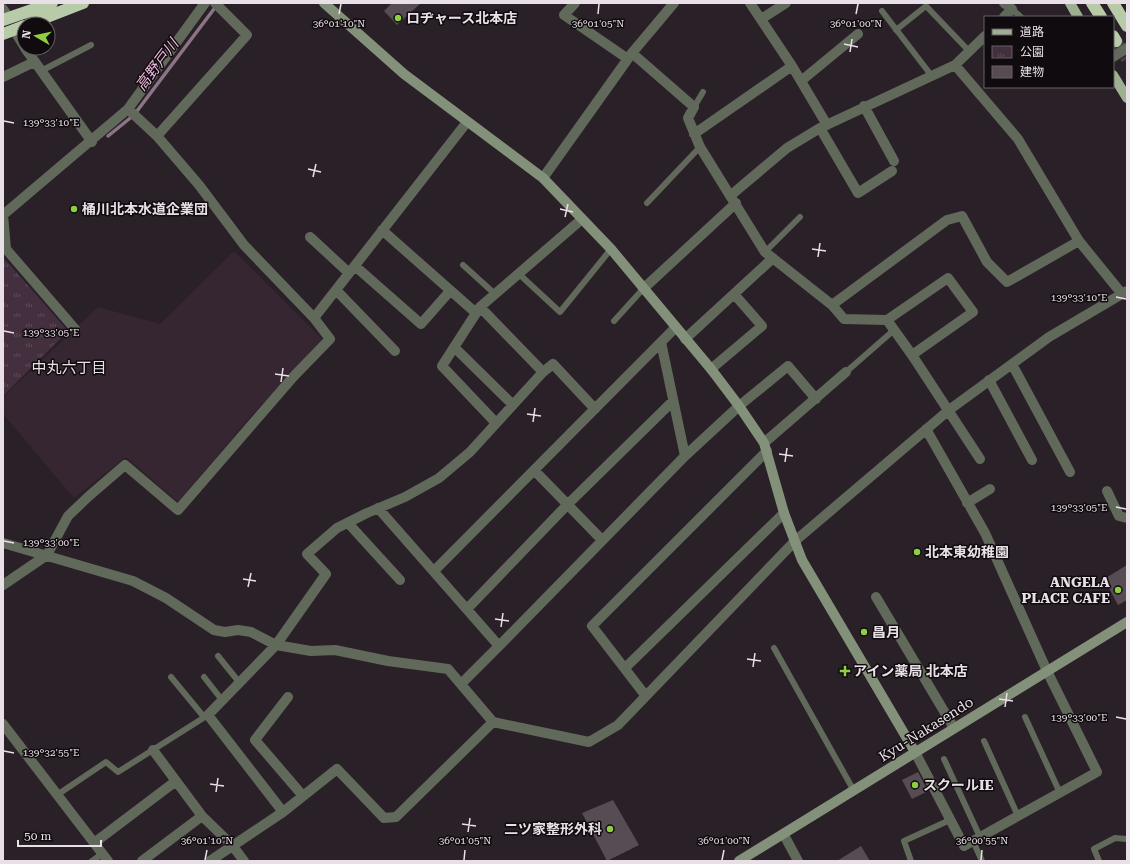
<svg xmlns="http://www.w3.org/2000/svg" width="1130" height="864" font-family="'Roboto Serif','Noto Sans JP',serif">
  <defs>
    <pattern id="park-tufts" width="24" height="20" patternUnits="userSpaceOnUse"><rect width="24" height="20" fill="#432f3e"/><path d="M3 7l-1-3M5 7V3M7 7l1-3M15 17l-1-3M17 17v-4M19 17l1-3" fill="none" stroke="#5e4d5a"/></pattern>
  </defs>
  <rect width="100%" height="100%" fill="#2a2027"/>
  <path fill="#362631" d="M234 251 323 340 252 415 178 502 126 457 74 498 3 414V397L98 307 160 324Z"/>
  <path fill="url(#park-tufts)" d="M3 257 68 331 3 396Z"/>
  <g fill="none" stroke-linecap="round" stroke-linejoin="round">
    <path stroke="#8b7485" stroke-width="3.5" d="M108 136 134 115 217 5"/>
  </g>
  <path fill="#584c54" d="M392 3H421L397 25 384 11Z
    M1127 565V600L1118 605 1104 579Z
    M918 772 928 791 912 799 902 780Z
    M613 800 639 845 607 861 582 813Z
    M861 846 870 861H837Z"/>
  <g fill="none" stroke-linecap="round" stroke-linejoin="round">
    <path stroke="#463d44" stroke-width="12" stroke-dasharray="12 6" stroke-linecap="butt" d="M1116 41 1127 59"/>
    <path stroke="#61695b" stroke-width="6" d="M1012 9 1021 17
      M882 11 931 75
      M896 30 926 6 969 51
      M41 71 91 45
      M694 107 703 92
      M647 203 700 147
      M765 252 800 217
      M463 265 495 294
      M519 274 560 312 611 249
      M614 321 643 289
      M846 372 894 330
      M774 648 854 791
      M218 656 239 682
      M171 677 204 717
      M204 677 222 700
      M1025 717 1060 793
      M984 741 1018 816
      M944 759 980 837
      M57 795 106 762 118 772 208 715
      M973 841 982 861
      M92 861 102 854
      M911 861 904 841 950 820
      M1099 861 1094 849 1115 838 1127 839"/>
    <path stroke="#61695b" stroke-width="10" d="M575 3 564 15 628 59
      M750 3 792 66 827 125
      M1004 3 1012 9 1004 17
      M3 9 9 18
      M761 19 786 3
      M14 30 24 46
      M25 48 92 142
      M632 53 694 107 688 118 700 147 765 252 832 305 844 319 887 320 948 278 973 312 912 355 887 320
      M1113 57 1127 48
      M955 65 985 36
      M3 77 34 62
      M801 81 858 34
      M864 106 894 161
      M820 128 858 193 892 171
      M694 134 792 66
      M157 136 247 35 215 3
      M543 178 632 53 674 3
      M730 196 787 148 820 128 955 65 1018 139 1079 241 1122 294
      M3 215 128 109 205 3
      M3 215 6 249 75 329
      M382 230 476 313
      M310 237 349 273
      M355 266 421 324 450 291
      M643 289 736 203
      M336 290 395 351
      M832 305 947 220 962 216 987 262 1007 282 1079 241
      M480 307 543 372
      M314 318 467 122
      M685 339 773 258
      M454 347 513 405
      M912 355 980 459
      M1012 364 1070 472
      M711 369 762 326 734 294
      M989 380 1032 460
      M496 423 442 366 480 307 582 219
      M764 443 846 372
      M685 456 739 406 788 366 816 399
      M534 470 602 540
      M1107 491 1119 516 1127 518
      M967 503 990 489
      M378 508 499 646 685 456 661 342
      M348 523 400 580
      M3 543 133 581 166 598 214 630 225 632 238 630 251 632 276 645 311 651 335 650 388 661 448 669 493 722 589 742 618 725 795 541 949 410 1049 337 1127 291
      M434 571 675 328
      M3 585 47 555 68 516 89 496 125 465 178 510 294 376 330 339 314 318 244 245 199 185 157 136 128 109
      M876 597 954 728
      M467 609 567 505 673 401
      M625 668 784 513
      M461 684 499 646
      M645 695 592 626 767 451
      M288 697 255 740 303 796
      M3 724 108 861
      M153 750 202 816 232 845 244 861
      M915 752 964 846 1097 772 1047 671 985 533 926 429
      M283 812 208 715 276 645 326 574 307 554 337 528 367 513 405 497 439 478 470 452 543 372 553 364 595 409
      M784 835 798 861
      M94 843 176 781
      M142 861 202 816
      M210 861 283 812 337 769 384 818 396 817 493 722"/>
    <path stroke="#84917a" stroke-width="10" d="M324 3 404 74 543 178 611 249 711 369 739 406 764 443 784 513 802 560 915 752
      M739 861 1127 622"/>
    <path stroke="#9faf92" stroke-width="10" d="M1070 3 1078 17
      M1113 75 1127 98"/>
    <path stroke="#b8cba8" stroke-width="12" d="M1092 3 1101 17
      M1113 3 1127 26
      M3 20 52 3
      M29 24 83 3
      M3 34 24 26
      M1113 36 1116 41"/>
  </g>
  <path fill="none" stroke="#e8e0e6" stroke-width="1.5" d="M339 14 341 4M598 14 599 4M856 14 858 4M844 44 858 47M850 52 852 39M4 121 14 123M308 169 321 172M313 177 316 164M560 209 573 212M565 217 568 204M812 249 826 251M818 257 820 243M1116 297 1126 299M4 331 14 333M275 374 289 376M281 382 283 368M527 414 541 416M533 422 535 408M779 454 793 456M785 462 787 448M1116 507 1126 509M4 541 14 543M243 579 256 581M248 587 251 573M495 619 509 621M501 627 503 613M747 659 761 661M753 667 755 653M999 699 1013 701M1005 707 1007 693M1116 717 1126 719M4 751 14 753M210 784 224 786M216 792 218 778M462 824 476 826M468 832 470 818M205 860 207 850M464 860 465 850M722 860 724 850M981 860 982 850"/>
  <g fill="#8ece43" stroke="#100b0e" stroke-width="1.5">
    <circle cx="398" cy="18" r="4"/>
    <circle cx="74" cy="209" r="4"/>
    <circle cx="917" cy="552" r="4"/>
    <circle cx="1118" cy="590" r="4"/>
    <circle cx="864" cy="632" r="4"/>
    <path d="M843 665h4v4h4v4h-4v4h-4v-4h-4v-4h4z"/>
    <circle cx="915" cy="785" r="4"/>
    <circle cx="610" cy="829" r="4"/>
  </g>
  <g text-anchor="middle" stroke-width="3" stroke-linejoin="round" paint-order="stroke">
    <g font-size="14" font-weight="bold" fill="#e8e0e6" stroke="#100b0e" text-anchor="start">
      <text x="406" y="23">ロヂャース北本店</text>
      <text x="82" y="214">桶川北本水道企業団</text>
      <text x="925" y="557">北本東幼稚園</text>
      <text x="1110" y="587" text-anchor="end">ANGELA<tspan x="1110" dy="16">PLACE CAFE</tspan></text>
      <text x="872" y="637">昌月</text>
      <text x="853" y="676">アイン薬局 北本店</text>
      <text x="923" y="790">スクールIE</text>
      <text x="602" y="834" text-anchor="end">二ツ家整形外科</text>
    </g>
    <g font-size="14" fill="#e8e0e6" stroke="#100b0e">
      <text transform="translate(926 729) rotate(-32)" y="5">Kyu-Nakasendo</text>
    </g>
    <g font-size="15" font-style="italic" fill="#f0b9e1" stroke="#100b0e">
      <text transform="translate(157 65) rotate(-53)" y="5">高野戸川</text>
    </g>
    <g font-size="15" fill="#e8e0e6" stroke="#100b0e">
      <text x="69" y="373">中丸六丁目</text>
    </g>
  </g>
  <g font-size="10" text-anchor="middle" fill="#e8e0e6" stroke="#100b0e" stroke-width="3" stroke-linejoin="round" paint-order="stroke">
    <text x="339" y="27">36°01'10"N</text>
    <text x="598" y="27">36°01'05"N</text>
    <text x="856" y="27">36°01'00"N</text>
    <text x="51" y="126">139°33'10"E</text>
    <text x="1079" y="301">139°33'10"E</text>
    <text x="51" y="336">139°33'05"E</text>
    <text x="1079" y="511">139°33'05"E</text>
    <text x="51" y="546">139°33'00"E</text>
    <text x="1079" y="721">139°33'00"E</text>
    <text x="51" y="756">139°32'55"E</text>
    <text x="207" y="844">36°01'10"N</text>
    <text x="465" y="844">36°01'05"N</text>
    <text x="724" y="844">36°01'00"N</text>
    <text x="982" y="844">36°00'55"N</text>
  </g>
  <rect width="1130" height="864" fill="none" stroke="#e8e0e6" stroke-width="8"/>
  <rect x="984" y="16" width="130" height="72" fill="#100b0e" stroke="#666064"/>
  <rect x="992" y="29" width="20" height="6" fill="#9faf92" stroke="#666064"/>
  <text x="1020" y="36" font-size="12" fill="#e8e0e6">道路</text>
  <rect x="992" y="46" width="20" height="12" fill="url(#park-tufts)" stroke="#666064"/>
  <text x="1020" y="56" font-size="12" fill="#e8e0e6">公園</text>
  <rect x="992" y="66" width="20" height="12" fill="#584c54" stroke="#666064"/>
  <text x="1020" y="76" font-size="12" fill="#e8e0e6">建物</text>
  <g transform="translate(36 36) rotate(279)"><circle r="19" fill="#100b0e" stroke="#666064"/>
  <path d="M0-3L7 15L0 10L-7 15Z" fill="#8ece43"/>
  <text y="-6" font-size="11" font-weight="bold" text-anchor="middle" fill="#e8e0e6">N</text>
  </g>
  <path d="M18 840v6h83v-6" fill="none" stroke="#e8e0e6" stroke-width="2"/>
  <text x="24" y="840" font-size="12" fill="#e8e0e6" stroke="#100b0e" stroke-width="3" paint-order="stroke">50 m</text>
</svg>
